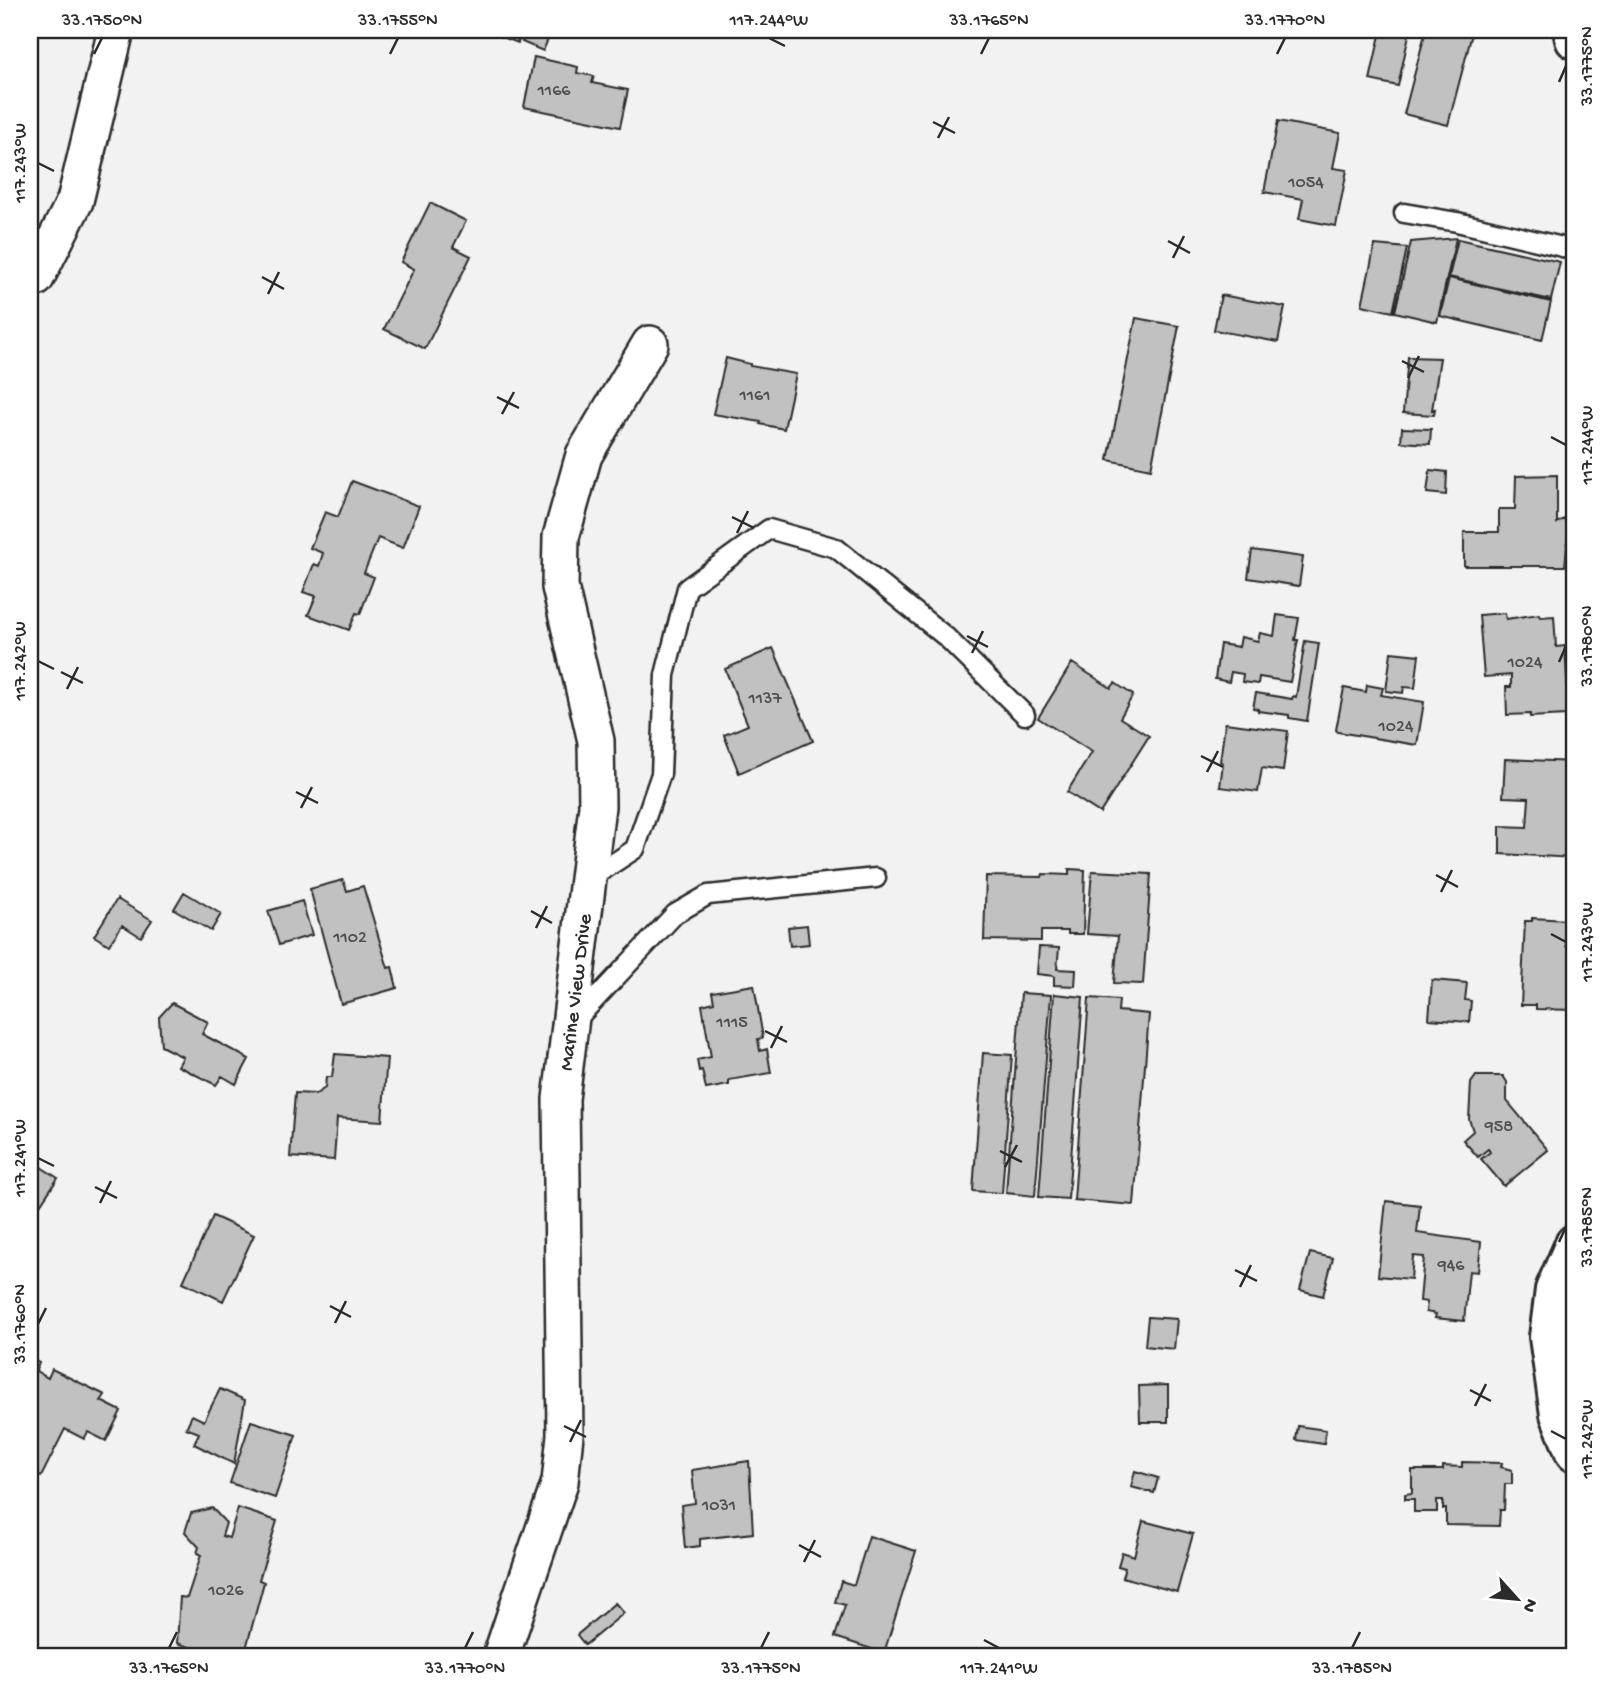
<svg xmlns="http://www.w3.org/2000/svg" width="1605" height="1686" font-family="'Gochi Hand',sans-serif">
  <rect width="100%" height="100%" fill="#f2f2f2"/>
  <filter id="ink" filterUnits="userSpaceOnUse"><feTurbulence type="fractalNoise" baseFrequency=".0143" numOctaves="2"/><feDisplacementMap in="SourceGraphic" scale="14" xChannelSelector="R" yChannelSelector="G"/><feConvolveMatrix kernelMatrix="1 2 1 2 8 2 1 2 1" color-interpolation-filters="sRGB"/></filter>
  <g filter="url(#ink)">
    <path fill="#c1c1c1" stroke="#2b2b2b" stroke-width="2" d="M499 30H522L518 43 497 35Z
      M528 30H552L543 51 522 42Z
      M1381 30H1410L1398 86 1370 80Z
      M1426 30H1473L1448 125 1404 114Z
      M534 57 578 67 577 73 594 76 592 83 628 90 620 127 524 107Z
      M1278 121 1340 133 1333 168 1347 170 1336 226 1299 219 1303 199 1264 192Z
      M430 203 466 221 453 247 471 256 425 349 384 329 414 269 401 262Z
      M1456 238 1437 322 1395 312 1411 242Z
      M1458 239 1560 262 1551 300 1449 277Z
      M1375 245 1407 248 1393 312 1362 305Z
      M1449 278 1551 302 1542 340 1440 316Z
      M1221 295 1285 307 1278 342 1214 330Z
      M1136 318 1179 326 1151 469 1108 460Z
      M1408 357 1440 358 1432 410 1435 409 1434 415 1403 413Z
      M726 358 750 364V366L796 374 784 429 760 424 761 422 713 414Z
      M1402 428 1431 429 1430 444 1401 442Z
      M1430 470 1447 472 1446 495 1427 493Z
      M1557 475V523L1564 519 1574 531 1568 537 1565 566H1464V532H1499V509H1515L1516 476Z
      M352 481 419 506 403 548 378 538 364 573 374 577 360 614 356 613 349 630 308 615 316 596 303 592 314 564 319 566 323 553 310 548 325 512 338 517Z
      M1252 550 1303 557 1299 586 1248 578Z
      M1505 613 1506 619 1539 614 1540 617 1554 616 1556 647 1565 646 1569 711H1566V715L1530 717V714L1507 715 1506 687H1511V675L1484 677 1479 615Z
      M1277 615 1299 618 1295 640H1298L1290 682 1259 677 1258 684 1242 682 1243 674 1231 672 1229 682 1215 679 1220 644 1239 647 1241 637 1258 641 1260 633 1274 636Z
      M1305 641 1319 643 1307 721 1289 718V715L1258 711V709L1253 708 1256 693 1292 699 1293 696 1296 697Z
      M773 648 813 741 739 773 724 735 748 725 725 669Z
      M1391 652 1419 655 1415 688 1404 687 1403 693 1386 691Z
      M1072 663 1111 688 1115 683 1133 695 1120 718 1149 736 1100 813 1067 792 1092 752 1038 718Z
      M1367 685 1383 688 1381 695 1424 702 1417 745 1338 732 1336 730 1344 688 1366 692Z
      M1225 723 1288 731 1283 771 1262 768 1258 792 1220 787 1223 763 1220 762Z
      M1505 759 1575 762V858L1500 854V826L1527 827 1529 798 1503 797Z
      M1069 869 1085 870 1083 934H1068V931H1041V941L984 940 986 876 1042 877 1043 874 1069 875Z
      M1092 871 1151 874 1143 984 1114 983 1118 936 1087 934Z
      M343 880 347 891 363 886 388 968 392 967 397 988 341 1004 310 889Z
      M184 892 221 914 211 931 174 909Z
      M117 899 152 920 141 937 122 925 109 945 94 936Z
      M302 901 312 935 279 945 268 911Z
      M1532 918 1567 920 1566 946 1575 947V1010L1536 1009V1005H1521L1525 921H1532Z
      M807 925 809 944 790 946 788 927Z
      M1039 947 1059 948 1057 969 1076 970 1075 986 1054 985V976L1037 974Z
      M1432 980 1467 983 1465 1000 1471 1001 1469 1022 1429 1019Z
      M754 985 763 1038 758 1039 760 1051 767 1049 771 1073 729 1080V1085L706 1089 702 1070 699 1071 697 1060 711 1057 702 1005 714 1002 712 992Z
      M1021 993 1051 995 1035 1196 1006 1193Z
      M1054 994 1083 997 1068 1199 1039 1197Z
      M1089 998 1119 1000 1118 1011 1149 1014 1134 1205 1074 1200Z
      M172 1003 208 1022 202 1034 249 1059 236 1084 222 1076 216 1085 178 1066 183 1057 161 1046 159 1017Z
      M983 1053 1012 1055 1002 1193 973 1191Z
      M335 1054 387 1058 382 1121 337 1118 334 1160 290 1157 295 1093 316 1094 325 1088 326 1077H332Z
      M1476 1076H1503L1507 1082V1101L1548 1150 1504 1186 1481 1159 1490 1152 1488 1149 1478 1157 1463 1140 1473 1131 1469 1119 1471 1083Z
      M30 1160 58 1178 36 1211 30 1207Z
      M1386 1201 1420 1205 1417 1233 1481 1242 1478 1272 1469 1271 1464 1321 1435 1318 1436 1314 1426 1312 1427 1302 1420 1301 1424 1257 1413 1256 1411 1279 1378 1276Z
      M213 1216 254 1235 223 1301 183 1282Z
      M1310 1253 1333 1258 1323 1296 1300 1290Z
      M1148 1317 1177 1319 1174 1349 1145 1346Z
      M30 1358 39 1363 36 1371 48 1378 52 1369 105 1395 101 1401 121 1411 106 1441 88 1432 84 1439 65 1429 41 1477 30 1471Z
      M1168 1385V1422H1140L1139 1386Z
      M220 1389 245 1400 234 1464 194 1444 199 1433 186 1428 192 1415 204 1421Z
      M251 1421 296 1435 275 1498 230 1483Z
      M1298 1426 1326 1430 1324 1444 1296 1440Z
      M749 1461 753 1533 700 1539V1546L685 1548 681 1505 695 1503 692 1470Z
      M1462 1462 1502 1463 1501 1467 1512 1470V1484H1505L1504 1510H1500L1499 1526 1446 1525V1509H1443V1500H1437V1512H1414V1499H1405V1494L1412 1493V1470H1443V1466L1462 1467Z
      M1135 1471 1158 1478 1154 1493 1131 1487Z
      M212 1508 226 1523 222 1536 229 1538 238 1508 277 1521 259 1580 264 1582 244 1656H210L198 1652 199 1650 177 1643 180 1597 187 1598 201 1555 197 1553 199 1547 185 1532 191 1513Z
      M1143 1521 1193 1534 1177 1592 1122 1577 1125 1568 1118 1566 1122 1552 1134 1556Z
      M869 1536 916 1551 884 1653 835 1637 845 1605 835 1602 841 1581 854 1585Z
      M615 1603 624 1613 585 1645 577 1635Z"/>
    <g fill="none" stroke-linecap="round" stroke-linejoin="round">
      <defs>
        <path id="service" d="M1404 213 1457 222 1575 250
          M588 880 635 849 661 774 665 675 687 588 769 529 836 548 946 637 1025 715
          M574 1022 675 914 708 895 876 878"/>
        <path id="minor" d="M36 278 75 201 116 30
          M501 1656 560 1482 565 1435 561 1099 597 806 596 741 560 587 561 537 584 455 650 344"/>
        <path id="tertiary" d="M1573 30 1575 39
          M1575 1244 1555 1290 1549 1337 1560 1414 1575 1452"/>
      </defs>
      <use href="#service" stroke="#2b2b2b" stroke-width="23"/>
      <use href="#minor" stroke="#2b2b2b" stroke-width="40"/>
      <use href="#tertiary" stroke="#2b2b2b" stroke-width="44"/>
      <use href="#service" stroke="#fff" stroke-width="18"/>
      <use href="#minor" stroke="#fff" stroke-width="35"/>
      <use href="#tertiary" stroke="#fff" stroke-width="38"/>
    </g>
  </g>
  <path fill="none" stroke="#2b2b2b" stroke-width="2.5" d="M769 38 785 46M94 54 102 38M390 54 398 38M981 54 989 38M1277 54 1285 38M1559 82 1566 66M933 122 955 133M938 138 949 117M38 163 54 171M1168 241 1190 253M1173 258 1184 236M262 277 284 289M268 294 279 272M1402 361 1424 372M1408 378 1419 356M497 397 519 408M502 414 514 392M1551 437 1566 445M732 517 754 528M737 533 748 511M967 636 988 647M972 653 983 631M38 661 54 669M1559 662 1566 646M61 672 83 683M67 689 78 667M1201 756 1223 767M1207 772 1218 751M296 792 318 803M301 808 312 787M1436 875 1458 887M1441 892 1452 870M531 911 552 923M536 928 547 906M1551 934 1566 942M765 1031 787 1042M771 1048 782 1026M1000 1151 1022 1162M38 1158 54 1166M1005 1167 1017 1145M95 1187 117 1198M100 1203 111 1181M1559 1242 1566 1227M1235 1270 1257 1281M1240 1287 1251 1265M330 1306 351 1317M335 1323 346 1301M38 1324 46 1308M1470 1390 1491 1401M1475 1406 1486 1384M564 1426 586 1437M1551 1431 1566 1439M570 1442 581 1420M799 1545 821 1557M804 1562 815 1540M984 1640 999 1648M169 1648 177 1632M465 1648 473 1632M761 1648 769 1632M1352 1648 1360 1632"/>
  <g text-anchor="middle" stroke-width="5" stroke-linejoin="round" paint-order="stroke">
    <g font-size="18" fill="#505050">
      <text x="554" y="95">1166</text>
      <text x="1306" y="187">1054</text>
      <text x="755" y="400">1161</text>
      <text x="1525" y="667">1024</text>
      <text x="765" y="703">1137</text>
      <text x="1396" y="731">1024</text>
      <text x="350" y="942">1102</text>
      <text x="732" y="1027">1115</text>
      <text x="1499" y="1131">958</text>
      <text x="1451" y="1270">946</text>
      <text x="719" y="1510">1031</text>
      <text x="226" y="1595">1026</text>
    </g>
    <g font-size="21" fill="#2b2b2b" stroke="#fff">
      <text transform="translate(574 992) rotate(-83)" y="7">Marine View Drive</text>
    </g>
  </g>
  <rect width="1605" height="1686" fill="none" stroke="#fff" stroke-width="77"/>
  <g transform="translate(1517 1599) rotate(117)" stroke="#ffffff" stroke-width="5" paint-order="stroke">
  <path d="M0-5L12 26L0 18L-12 26Z" fill="#2b2b2b"/>
  <text y="-10" font-size="19" font-weight="bold" text-anchor="middle" fill="#2b2b2b">N</text>
  </g>
  <rect x="38" y="38" width="1528" height="1610" fill="none" stroke="#2b2b2b" stroke-width="2.5"/>
  <g font-size="18" text-anchor="middle" fill="#2b2b2b">
    <text x="102" y="25">33.1750°N</text>
    <text x="398" y="25">33.1755°N</text>
    <text x="769" y="25">117.244°W</text>
    <text x="989" y="25">33.1765°N</text>
    <text x="1285" y="25">33.1770°N</text>
    <text transform="translate(1586 66) rotate(-90)" y="6">33.1775°N</text>
    <text transform="translate(19 163) rotate(-90)" y="6">117.243°W</text>
    <text transform="translate(1586 445) rotate(-90)" y="6">117.244°W</text>
    <text transform="translate(1586 646) rotate(-90)" y="6">33.1780°N</text>
    <text transform="translate(19 661) rotate(-90)" y="6">117.242°W</text>
    <text transform="translate(1586 942) rotate(-90)" y="6">117.243°W</text>
    <text transform="translate(19 1158) rotate(-90)" y="6">117.241°W</text>
    <text transform="translate(1586 1227) rotate(-90)" y="6">33.1785°N</text>
    <text transform="translate(19 1324) rotate(-90)" y="6">33.1760°N</text>
    <text transform="translate(1586 1439) rotate(-90)" y="6">117.242°W</text>
    <text x="169" y="1673">33.1765°N</text>
    <text x="465" y="1673">33.1770°N</text>
    <text x="761" y="1673">33.1775°N</text>
    <text x="999" y="1673">117.241°W</text>
    <text x="1352" y="1673">33.1785°N</text>
  </g>
</svg>
